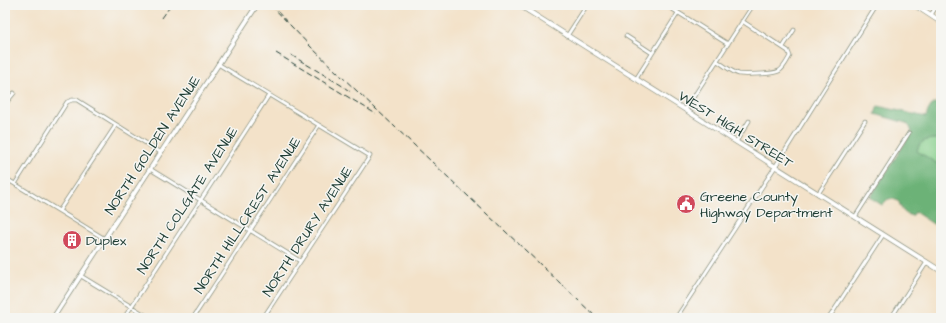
<svg xmlns="http://www.w3.org/2000/svg" width="946" height="323" font-family="'Architects Daughter',sans-serif">
  <rect width="100%" height="100%" fill="#f6f6f2"/>
  <filter id="ink" filterUnits="userSpaceOnUse"><feTurbulence type="fractalNoise" baseFrequency=".025" numOctaves="2"/><feDisplacementMap in="SourceGraphic" scale="8" xChannelSelector="R" yChannelSelector="G"/><feConvolveMatrix kernelMatrix="1 2 1 2 8 2 1 2 1" color-interpolation-filters="sRGB"/></filter>
  <filter id="wash" filterUnits="userSpaceOnUse"><feTurbulence type="fractalNoise" baseFrequency=".012" numOctaves="4" result="noise"/><feDisplacementMap in="SourceGraphic" scale="16" xChannelSelector="R" yChannelSelector="G"/><feGaussianBlur stdDeviation="0.9" result="paint"/><feColorMatrix in="noise" values="0 0 0 0 0 0 0 0 0 0 0 0 0 0 0 0 0 1.4 0 .05"/><feComposite in="paint" operator="in"/></filter>
  <g filter="url(#wash)">
    <rect width="100%" height="100%" fill="#f3e2c9"/>
    <path fill="#86cf8b" stroke="#528660" d="M941 138V166L917 151C920 138 930 140 941 138Z"/>
    <path fill="#6cb277" stroke="#467856" d="M941 95V138C930 140 920 138 917 151L941 166V229L915 212 912 216C903 213 902 211 899 202L894 199H888L882 205 871 198V196L912 132 910 127 906 123 875 114 878 106 926 117 928 111 931 106 937 102Z"/>
  </g>
  <g filter="url(#ink)">
    <g fill="none" stroke-linecap="round" stroke-linejoin="round">
      <defs>
        <path id="minor" d="M666 5 728 44
          M528 11 532 5
          M931 15 937 5
          M567 36 587 5
          M626 36 652 53
          M783 47 794 30
          M717 61C724 65 731 72 739 74 745 75 774 74 779 71 784 68 787 61 790 56L788 51 742 21
          M218 64 370 156 263 318
          M636 79 678 13
          M5 104 14 93
          M685 110 753 5
          M736 142 749 121
          M150 169 300 261
          M5 178 105 239
          M15 184 67 102 72 100H77L160 152
          M818 194 865 121
          M59 211 116 125
          M855 217 909 133
          M81 276 150 318
          M124 318 269 95
          M193 318 319 125
          M676 318 775 167 877 5
          M829 318 883 235
          M891 318 927 262"/>
        <path id="tertiary" d="M519 5 941 271
          M53 318 257 5"/>
        <path id="primary" d="M915 5 941 22"/>
      </defs>
      <use href="#minor" stroke="#89907e" stroke-width="4.5"/>
      <use href="#tertiary" stroke="#89907e" stroke-width="5.5"/>
      <use href="#primary" stroke="#89907e" stroke-width="6"/>
      <use href="#minor" stroke="#fff" stroke-width="3"/>
      <use href="#tertiary" stroke="#fff" stroke-width="4"/>
      <use href="#primary" stroke="#fff" stroke-width="5"/>
      <path stroke="#1f3d34" stroke-width="1" stroke-dasharray="6 3" stroke-linecap="butt" d="M271 5 311 47 340 75 597 318
        M162 18 171 5
        M276 53 376 114
        M291 55 341 85 352 93"/>
    </g>
  </g>
  <defs>
    <symbol id="civic-disc" viewBox="-11 -11 22 22"><circle r="9.5" fill="#d1495b" stroke="#f6f6f2"/><path d="M-.6-6.5H3V-4.5H.6V-3L4-1V1h2V6H-6V1h2V-1L-.6-3ZM-1.2 2.5V6h2.4V2.5Z" fill="#fff"/></symbol>
    <symbol id="building-disc" viewBox="-11 -11 22 22"><circle r="9.5" fill="#d1495b" stroke="#f6f6f2"/><path d="M-4-6H4V6H1V3H-1V6H-4ZM-2.5-4.3h1.7v1.8h-1.7ZM.8-4.3h1.7v1.8H.8ZM-2.5-1h1.7V.8h-1.7ZM.8-1h1.7V.8H.8Z" fill="#fff"/></symbol>
  </defs>
  <g fill-rule="evenodd">
    <use href="#civic-disc" x="675" y="193" width="22" height="22"/>
    <use href="#building-disc" x="61" y="229" width="22" height="22"/>
  </g>
  <g text-anchor="middle" stroke-width="3" stroke-linejoin="round" paint-order="stroke">
    <g font-size="14" fill="#1f3d34" stroke="#f6f6f2">
      <text transform="translate(736 129) rotate(32)" y="5">WEST HIGH STREET</text>
      <text transform="translate(152 145) rotate(-57)" y="5">NORTH GOLDEN AVENUE</text>
      <text transform="translate(187 200) rotate(-57)" y="5">NORTH COLGATE AVENUE</text>
      <text transform="translate(247 215) rotate(-57)" y="5">NORTH HILLCREST AVENUE</text>
      <text transform="translate(307 231) rotate(-57)" y="5">NORTH DRURY AVENUE</text>
    </g>
    <g font-size="14" fill="#1f3d34" stroke="#f6f6f2" text-anchor="start">
      <text x="700" y="201">Greene County<tspan x="700" dy="16">Highway Department</tspan></text>
      <text x="86" y="245">Duplex</text>
    </g>
  </g>
  <rect width="946" height="323" fill="none" stroke="#f6f6f2" stroke-width="20"/>
</svg>
